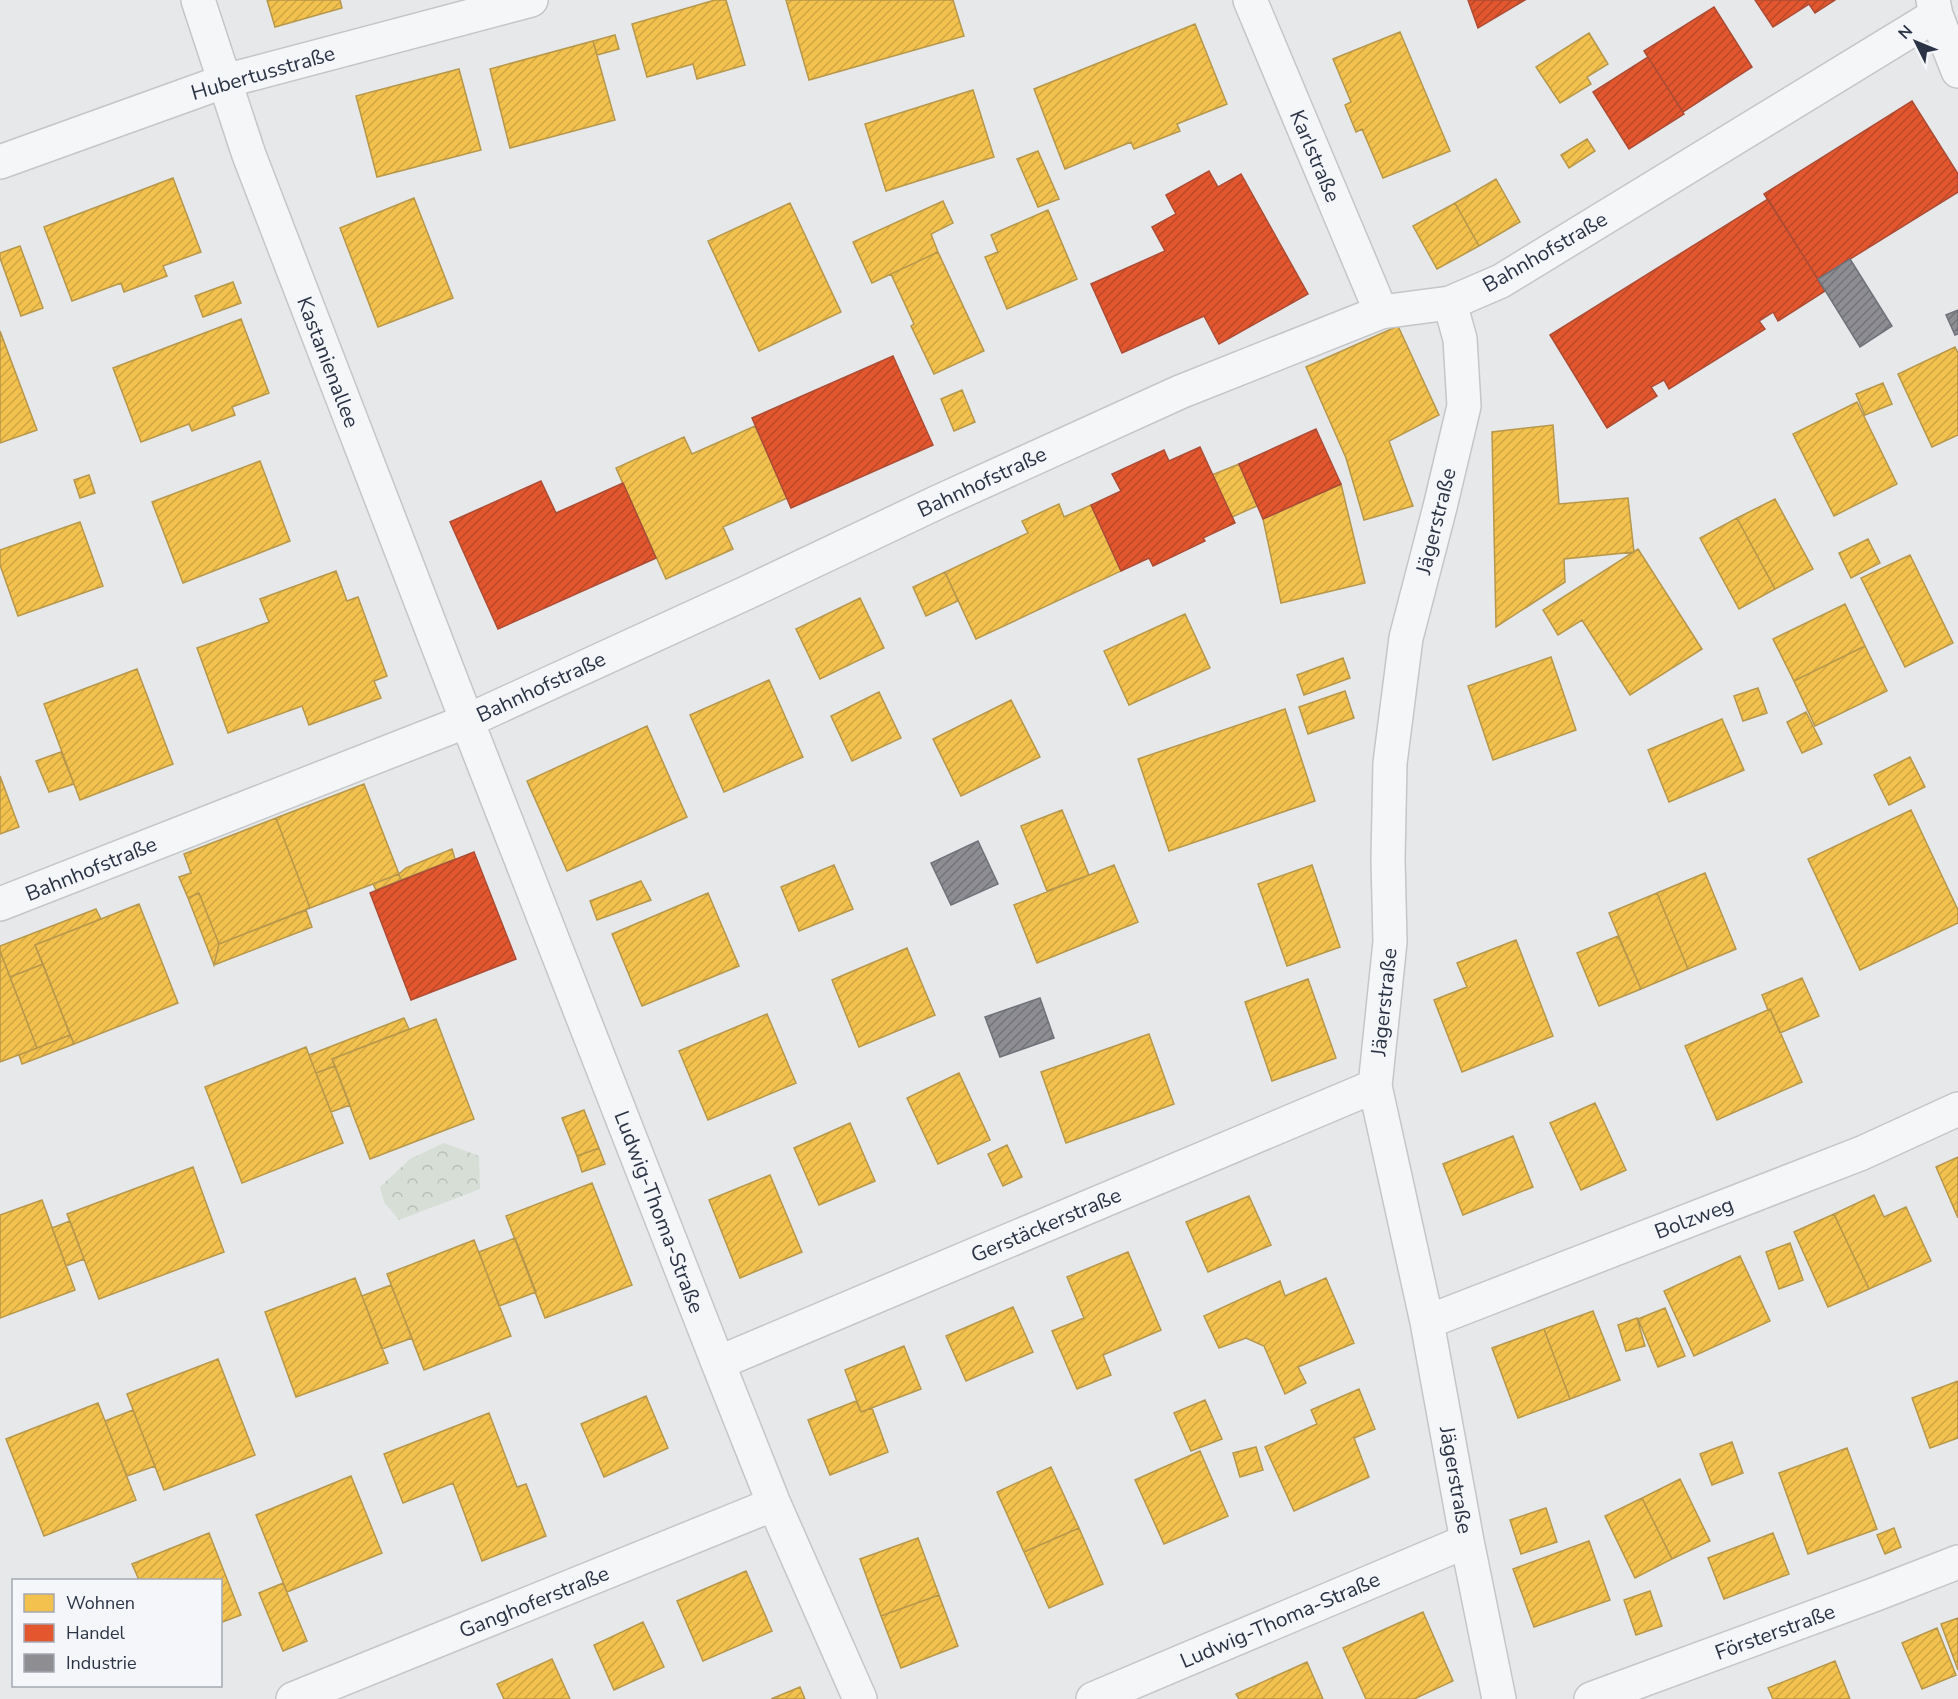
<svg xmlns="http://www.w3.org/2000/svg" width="1958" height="1699" font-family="'Nunito Sans',sans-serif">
  <defs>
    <pattern id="forest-crowns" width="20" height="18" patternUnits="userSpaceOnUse" patternTransform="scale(1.5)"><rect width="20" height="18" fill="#d6ded6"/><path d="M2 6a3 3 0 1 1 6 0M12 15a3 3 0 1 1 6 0" fill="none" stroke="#b8bfb9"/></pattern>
    <pattern id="homes-hatch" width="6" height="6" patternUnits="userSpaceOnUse" patternTransform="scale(1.5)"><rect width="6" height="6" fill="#f2c14e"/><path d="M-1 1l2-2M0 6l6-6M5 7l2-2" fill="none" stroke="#d0a645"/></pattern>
    <pattern id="shops-hatch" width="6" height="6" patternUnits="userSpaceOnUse" patternTransform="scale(1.5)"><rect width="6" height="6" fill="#e4572e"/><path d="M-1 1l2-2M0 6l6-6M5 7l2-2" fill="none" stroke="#b94929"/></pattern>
    <pattern id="industry-hatch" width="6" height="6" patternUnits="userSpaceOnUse" patternTransform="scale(1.5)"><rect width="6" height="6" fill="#8d8d92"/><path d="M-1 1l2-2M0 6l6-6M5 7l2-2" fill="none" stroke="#737479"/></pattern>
  </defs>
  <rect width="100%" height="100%" fill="#e6e8ea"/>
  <path fill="url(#forest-crowns)" d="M444 1143 479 1156 480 1189 399 1220 384 1202 380 1187 410 1159Z"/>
  <path fill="url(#homes-hatch)" stroke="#b6974b" stroke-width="1.5" d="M267 0H340L342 8 275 27Z
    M715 0H726L745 65 697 79 693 64 647 77 632 24Z
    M786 0H953L964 36 809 80Z
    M1195 24 1227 104 1177 124 1180 131 1134 149 1131 142 1065 169 1034 89Z
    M1400 32 1450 151 1383 178 1362 129 1356 132 1345 105 1351 102 1333 59Z
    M1589 33 1608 64 1587 77 1591 84 1560 103 1536 67Z
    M615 35 619 49 597 55 593 41Z
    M593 41 615 120 510 148 490 69Z
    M459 69 481 150 377 177 356 96Z
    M973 90 994 157 886 191 865 124Z
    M1587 139 1595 151 1569 168 1561 155Z
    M1038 151 1059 199 1038 207 1017 159Z
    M173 178 201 252 163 266 167 276 124 292 121 283 72 301 44 227Z
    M1496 179 1520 222 1479 246 1455 203Z
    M414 198 453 298 378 327 340 228Z
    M943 201 953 223 931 234 938 252 872 283 853 242Z
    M790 203 841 312 759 351 708 241Z
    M1455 203 1479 246 1437 269 1413 226Z
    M1048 210 1077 279 1007 309 985 257 998 252 991 235Z
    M20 246 43 308 21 316 0 258V253Z
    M938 252 984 351 934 374 911 326 914 324 891 274Z
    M233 282 241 303 203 317 195 296Z
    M241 319 269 393 232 407 235 415 192 431 189 424 141 442 113 368Z
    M1398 326 1439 415 1389 441 1413 506 1364 520 1346 458 1306 367Z
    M0 331 37 430 0 443Z
    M1955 347 1958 353V435L1932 447 1898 374Z
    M1883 383 1892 404 1865 415 1856 394Z
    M962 390 975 422 954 431 941 399Z
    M1857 402 1897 484 1834 516 1793 434Z
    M1553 425 1559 504 1628 498 1634 552 1564 559 1565 582 1496 627 1492 432Z
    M755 426 787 498 723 527 733 549 666 579 616 468 684 437 692 454Z
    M260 461 290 541 183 583 152 502Z
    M1239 464 1257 506 1232 517 1212 475Z
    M89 475 95 493 80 498 74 480Z
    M1341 484 1365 583 1281 603 1263 519Z
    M1775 499 1813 569 1775 589 1737 518Z
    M1059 504 1064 517 1091 505 1121 571 976 639 945 572 1028 533 1022 521Z
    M1737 518 1775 589 1739 609 1700 538Z
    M80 522 103 586 18 616 0 565V550Z
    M1868 539 1880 563 1851 578 1839 553Z
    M1638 549 1702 649 1630 695 1582 620 1558 635 1543 610Z
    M1910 555 1953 643 1905 667 1861 578Z
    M336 571 347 601 358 597 387 676 374 681 381 698 309 725 302 706 228 733 197 648 269 622 260 599Z
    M945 572 958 601 926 616 913 587Z
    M860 598 884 648 820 679 796 629Z
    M1845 604 1865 646 1794 681 1773 639Z
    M1185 614 1210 668 1129 705 1104 651Z
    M1865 646 1887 691 1815 726 1794 681Z
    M1551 657 1576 730 1493 760 1468 686Z
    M1343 658 1350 678 1304 695 1297 675Z
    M137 669 173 764 80 800 44 704Z
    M769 680 803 757 724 792 690 715Z
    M1758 688 1767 713 1743 721 1734 696Z
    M1345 691 1354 718 1308 734 1299 707Z
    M879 692 901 738 852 761 831 716Z
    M1011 700 1040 757 961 796 933 739Z
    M1285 709 1315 801 1169 851 1138 759Z
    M1806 712 1822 744 1802 753 1787 722Z
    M1722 719 1744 770 1669 802 1648 750Z
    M647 726 687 817 567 871 527 781Z
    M61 752 74 784 49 792 36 761Z
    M1910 757 1925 787 1889 805 1874 775Z
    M0 776 19 827 0 834Z
    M364 784 399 874 310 908 276 818Z
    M1062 810 1089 875 1047 891 1021 826Z
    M1911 810 1958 910V923L1860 970 1808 859Z
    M276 818 310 908 219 944 199 893 188 898 179 877 191 873 184 854Z
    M452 849 455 859 401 880 399 874 406 868Z
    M834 865 853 909 799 931 781 887Z
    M1114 865 1138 922 1037 963 1014 905Z
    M1312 865 1340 947 1287 966 1258 884Z
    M1705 873 1736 949 1688 969 1657 893Z
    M399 874 401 880 376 890 373 884Z
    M641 881 651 900 597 920 590 901Z
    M199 893 219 944 214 965 188 898Z
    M708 893 739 966 642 1006 612 934Z
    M1657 893 1688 969 1641 989 1609 913Z
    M139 904 178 1003 74 1044 35 945Z
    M96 909 101 919 35 945 43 964 10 977 0 951V946Z
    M306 910 312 927 214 965 219 944Z
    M1618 936 1641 989 1599 1006 1577 953Z
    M1516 940 1553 1036 1462 1072 1434 1000 1467 987 1457 963Z
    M907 948 935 1015 859 1047 832 980Z
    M0 951 37 1048 0 1062Z
    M43 964 70 1035 37 1048 10 977Z
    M1802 978 1819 1016 1780 1033 1770 1009 1768 1010 1762 995Z
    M1308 979 1336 1058 1272 1081 1245 1002Z
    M1770 1009 1802 1082 1717 1120 1685 1046Z
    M767 1014 796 1083 708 1120 679 1051Z
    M404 1018 409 1029 332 1059 335 1066 316 1073 309 1055Z
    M436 1019 474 1119 370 1159 332 1059Z
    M1149 1034 1174 1104 1066 1143 1041 1072Z
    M70 1035 74 1044 22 1064 19 1055Z
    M306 1047 343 1143 242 1183 205 1087Z
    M335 1066 350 1105 331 1112 316 1073Z
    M959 1073 990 1140 938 1164 907 1098Z
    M1595 1103 1626 1170 1581 1190 1550 1123Z
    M584 1110 599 1148 577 1156 562 1118Z
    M850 1123 875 1181 819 1205 794 1148Z
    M1513 1136 1533 1187 1463 1215 1443 1164Z
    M1007 1145 1022 1177 1003 1186 988 1154Z
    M599 1148 605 1164 582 1172 577 1156Z
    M1958 1157V1218L1936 1167Z
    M193 1167 224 1252 99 1299 67 1214Z
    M770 1175 802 1252 740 1278 709 1200Z
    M592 1183 632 1285 545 1318 506 1216Z
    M1874 1195 1884 1217 1906 1207 1931 1261 1869 1289 1834 1214Z
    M1249 1196 1271 1245 1208 1272 1186 1222Z
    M42 1200 75 1290 0 1318V1215Z
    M1834 1214 1869 1289 1828 1307 1794 1232Z
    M70 1221 84 1259 66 1266 52 1228Z
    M515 1238 536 1292 499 1306 479 1252Z
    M474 1240 511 1336 424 1370 387 1274Z
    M1790 1243 1803 1280 1779 1289 1766 1252Z
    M1128 1252 1161 1330 1103 1355 1111 1375 1077 1389 1052 1331 1084 1318 1067 1277Z
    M1740 1256 1770 1321 1694 1356 1664 1291Z
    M355 1278 388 1363 296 1397 265 1312Z
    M1326 1278 1354 1343 1298 1367 1306 1383 1285 1394 1264 1346 1246 1338 1219 1348 1204 1316 1280 1281 1285 1296Z
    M391 1285 412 1338 382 1349 362 1296Z
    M1013 1307 1033 1352 966 1381 946 1336Z
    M1665 1308 1685 1356 1658 1367 1638 1319Z
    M1593 1311 1620 1380 1570 1399 1544 1329Z
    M1637 1318 1645 1346 1626 1351 1618 1325Z
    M1544 1329 1570 1399 1518 1418 1492 1348Z
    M904 1346 921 1389 861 1412 845 1370Z
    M218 1359 255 1455 164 1490 127 1394Z
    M1958 1381V1438L1930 1448 1912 1398Z
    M1359 1389 1375 1429 1354 1438 1369 1477 1294 1511 1265 1447 1317 1424 1311 1410Z
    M646 1396 668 1448 604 1477 581 1424Z
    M1205 1400 1222 1439 1191 1451 1174 1413Z
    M856 1401 861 1412 872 1408 888 1452 830 1475 808 1420Z
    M98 1403 136 1500 44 1536 6 1439Z
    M133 1410 155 1466 127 1476 105 1421Z
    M489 1413 517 1487 526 1484 546 1536 482 1561 453 1483 403 1503 384 1454Z
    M1732 1442 1743 1473 1712 1485 1700 1454Z
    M1256 1447 1263 1470 1240 1477 1233 1453Z
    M1847 1448 1877 1529 1808 1554 1779 1473Z
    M1200 1451 1228 1516 1164 1544 1135 1480Z
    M1051 1467 1079 1528 1024 1552 997 1492Z
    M351 1476 382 1553 287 1592 256 1515Z
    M1680 1479 1710 1541 1672 1559 1642 1498Z
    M1642 1498 1672 1559 1635 1578 1605 1516Z
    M1546 1508 1557 1542 1521 1554 1510 1520Z
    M1079 1528 1103 1584 1049 1608 1024 1552Z
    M1894 1528 1901 1547 1885 1554 1877 1535Z
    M209 1533 241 1615 220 1623V1580H139L132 1564Z
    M1773 1533 1789 1574 1724 1599 1708 1558Z
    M918 1538 939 1595 881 1616 860 1559Z
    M1589 1541 1610 1600 1534 1627 1513 1569Z
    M746 1571 772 1631 703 1661 677 1601Z
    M283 1583 307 1641 283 1651 259 1593Z
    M1650 1591 1662 1626 1636 1635 1624 1600Z
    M939 1595 958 1646 901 1668 881 1616Z
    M1423 1612 1453 1681 1414 1699H1366L1343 1648Z
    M1958 1618V1670L1941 1624Z
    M643 1622 664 1667 614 1690 594 1645Z
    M1937 1628 1956 1675 1922 1689 1902 1643Z
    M552 1659 570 1699H504L497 1684Z
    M1835 1661 1850 1699H1773L1768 1688Z
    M1307 1662 1323 1699H1239L1236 1694Z
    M800 1687 805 1699H771Z"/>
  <path fill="url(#shops-hatch)" stroke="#ac4c35" stroke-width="1.5" d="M1468 0H1525L1478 28Z
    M1755 0H1835L1815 13 1809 4 1773 27Z
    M1714 7 1752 67 1683 112 1644 51Z
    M1648 57 1684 114 1629 149 1593 92Z
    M1912 101 1958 174V192L1818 279 1764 194Z
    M1209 171 1218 187 1241 174 1308 294 1219 344 1204 316 1122 353 1091 284 1165 251 1152 227 1176 214 1166 195Z
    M1768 199 1825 291 1778 321 1773 312 1759 321 1765 329 1669 389 1664 380 1651 387 1657 396 1607 428 1550 335Z
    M893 356 933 445 791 508 752 418Z
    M1316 429 1341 484 1263 519 1239 464Z
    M1200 447 1235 523 1203 538 1205 541 1153 566 1149 558 1121 571 1091 505 1121 491 1112 474 1164 450 1169 461Z
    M541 481 556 513 623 483 656 558 498 629 450 522Z
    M474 852 516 959 411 1000 370 893Z"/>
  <path fill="url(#industry-hatch)" stroke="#70727b" stroke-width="1.5" d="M1850 259 1892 326 1860 347 1818 279Z
    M1958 310V334L1955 335 1946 315Z
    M978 841 998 884 951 905 931 863Z
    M1040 998 1054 1038 1000 1057 985 1017Z"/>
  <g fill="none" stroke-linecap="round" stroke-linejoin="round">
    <defs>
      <path id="minor" d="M198 0 249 155 467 721 718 1363 774 1504 860 1699
        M1250 0 1381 312
        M1933 0 1936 15 1958 71
        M0 162 225 81 531 0
        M1450 303 1460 339 1464 406 1440 507 1406 638 1390 763 1388 859 1390 942 1375 1086 1427 1322 1467 1541 1499 1699
        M0 904 467 721 746 593 938 502 1180 392 1381 312 1450 303 1501 281 1936 15
        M1427 1322 1862 1153 1958 1109
        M718 1363 1375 1086
        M293 1699 774 1504
        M1093 1699 1467 1541
        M1591 1699 1876 1594 1958 1562"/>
    </defs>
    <use href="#minor" stroke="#c4c6c8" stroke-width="36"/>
    <use href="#minor" stroke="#f5f6f7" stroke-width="33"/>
  </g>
  <g text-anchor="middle" stroke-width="6" stroke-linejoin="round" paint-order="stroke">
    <g font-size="21" fill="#2b3445" stroke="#f4f6f9">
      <text transform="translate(263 73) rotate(-16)" y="7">Hubertusstraße</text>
      <text transform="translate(1315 156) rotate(67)" y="7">Karlstraße</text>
      <text transform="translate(1545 252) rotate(-30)" y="7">Bahnhofstraße</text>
      <text transform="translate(328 362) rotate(69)" y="7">Kastanienallee</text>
      <text transform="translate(982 482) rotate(-25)" y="7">Bahnhofstraße</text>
      <text transform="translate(1436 521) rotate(-76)" y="7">Jägerstraße</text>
      <text transform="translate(541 687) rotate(-25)" y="7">Bahnhofstraße</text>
      <text transform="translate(91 869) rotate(-22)" y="7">Bahnhofstraße</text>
      <text transform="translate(1384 1002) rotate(-84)" y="7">Jägerstraße</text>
      <text transform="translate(659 1212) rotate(69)" y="7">Ludwig-Thoma-Straße</text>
      <text transform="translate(1694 1218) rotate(-21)" y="7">Bolzweg</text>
      <text transform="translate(1046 1225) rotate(-23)" y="7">Gerstäckerstraße</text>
      <text transform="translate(1456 1480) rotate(80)" y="7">Jägerstraße</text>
      <text transform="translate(534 1602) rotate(-22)" y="7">Ganghoferstraße</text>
      <text transform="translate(1280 1620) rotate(-23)" y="7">Ludwig-Thoma-Straße</text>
      <text transform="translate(1775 1632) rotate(-20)" y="7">Försterstraße</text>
    </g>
  </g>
  <rect x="12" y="1579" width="210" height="108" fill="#f4f6f9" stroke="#a4a8b1" stroke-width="1.5"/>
  <rect x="24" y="1594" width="30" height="18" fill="#f2c14e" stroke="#a4a8b1" stroke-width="1.5"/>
  <text x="66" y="1609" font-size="18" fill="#2b3445">Wohnen</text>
  <rect x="24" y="1624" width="30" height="18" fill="#e4572e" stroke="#a4a8b1" stroke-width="1.5"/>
  <text x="66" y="1639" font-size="18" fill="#2b3445">Handel</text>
  <rect x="24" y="1654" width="30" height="18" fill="#8d8d92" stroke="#a4a8b1" stroke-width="1.5"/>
  <text x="66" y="1669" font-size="18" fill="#2b3445">Industrie</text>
  <g transform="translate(1916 42) rotate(313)" stroke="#f4f6f9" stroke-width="4.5" paint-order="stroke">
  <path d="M0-4.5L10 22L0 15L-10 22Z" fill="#2b3445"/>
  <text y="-9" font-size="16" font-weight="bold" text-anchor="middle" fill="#2b3445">N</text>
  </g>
</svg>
